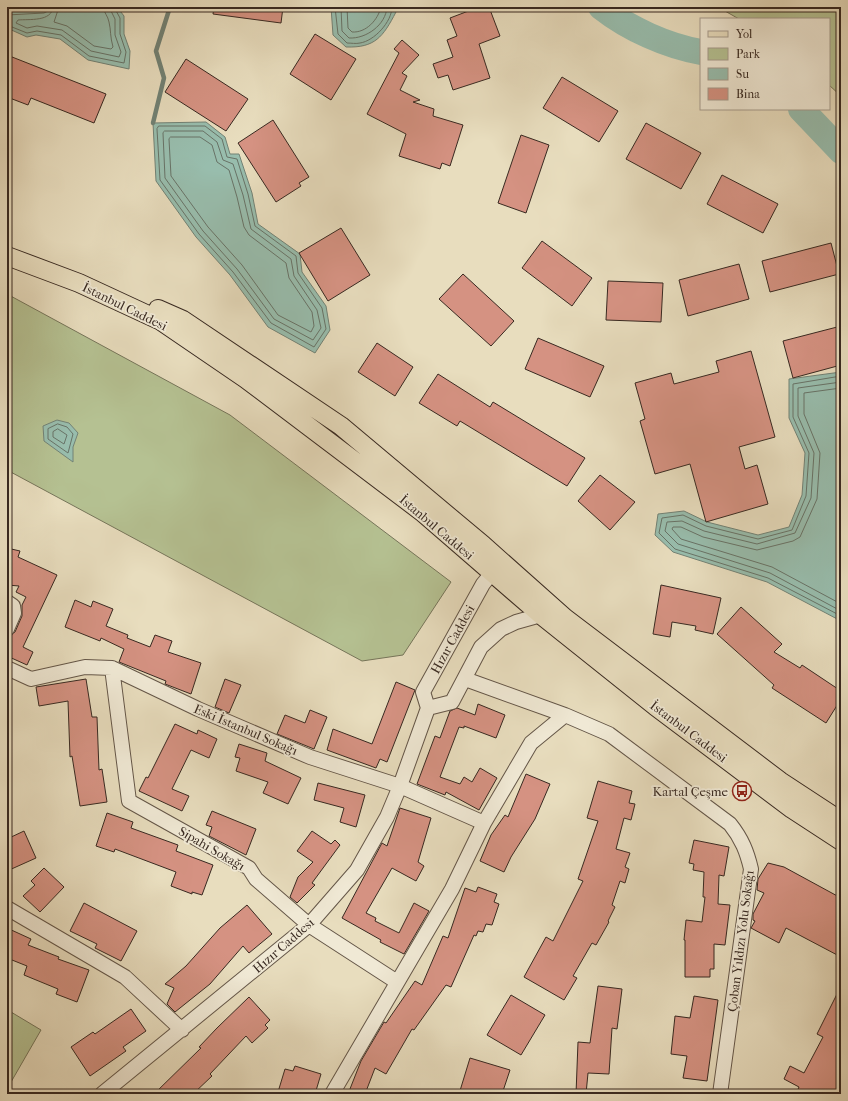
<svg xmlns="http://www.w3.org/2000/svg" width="848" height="1101" font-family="'IM FELL French Canon',serif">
  <rect width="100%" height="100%" fill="#e8ddbe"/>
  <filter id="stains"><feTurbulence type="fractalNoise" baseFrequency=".005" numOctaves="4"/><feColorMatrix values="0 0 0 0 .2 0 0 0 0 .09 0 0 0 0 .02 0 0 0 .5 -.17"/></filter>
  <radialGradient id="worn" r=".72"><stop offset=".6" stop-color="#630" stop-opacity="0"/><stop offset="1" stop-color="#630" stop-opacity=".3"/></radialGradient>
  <path fill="#b5c192" stroke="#76755a" d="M718 7H841V96L829 85V19H739Z
    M7 294 230 415 451 582 403 655 362 661 7 470Z
    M7 1010 9 1011 8 1014 11 1012 41 1030 7 1089Z"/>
  <path fill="#98bdad" stroke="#728275" d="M62 7H117L124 16V34L130 51 129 69 88 60 60 39 36 35 27 37 7 28V12Z
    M331 7H396V12C383 37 375 48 346 47L333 35Z
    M206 122 225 137 230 154H239L252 193 258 224 300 254 302 272 326 306 330 330 315 353 268 327 230 275 196 237 156 181 153 123Z
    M841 372V621L767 582 673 552 655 535 658 514 684 511 707 522 758 535 789 527 802 495 805 453 789 418V379Z
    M57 420 69 423 78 433 73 447V462L44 441 43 426Z"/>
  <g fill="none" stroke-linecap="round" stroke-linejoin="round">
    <path stroke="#687367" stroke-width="1" d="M53 7C52 22 29 19 18 20L16 23 27 28 37 26 62 30 91 51 119 57 121 52 115 35V19L109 7
      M59 7 54 22 67 26 94 46 111 49 113 47C110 37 111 30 109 22 108 16 104 13 103 7
      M335 7 338 34 347 43C351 43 356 44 360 43 374 41 392 22 392 7
      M341 7 342 31 349 38C366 39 386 25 387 7
      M347 7 348 28 352 32C366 33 378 20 381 7
      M7 15 44 13 48 11V7
      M7 25 27 33 37 31 61 35 89 56 124 63 126 52 120 34V18L114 7
      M159 126H205L222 139 227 157 237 159 248 194 255 226 296 256 298 273 322 308 326 329 314 347 271 323 233 272 199 234 160 180 157 129Z
      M165 131H203L217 142 223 160 233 164 243 195 251 229 291 259 294 276 317 310 321 328 313 340 274 319 237 269 203 231 165 178 163 133Z
      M171 137H200L212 145 217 162 229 170 237 197 244 227 249 235 286 263 289 278 312 312 314 326 311 332 278 315 242 265 208 227 171 176 169 139Z
      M841 376 793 384V417L809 453 806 496 792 530 758 539 706 526 683 515 662 518 659 533 675 549 768 578 841 616
      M841 382 798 388V416L814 453 811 498 795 533 757 544 704 531 682 521 667 522 665 531 678 544 770 573 841 611
      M841 388 804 393V414L820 453 817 499 800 537 793 541 757 550 703 537 681 527H673L672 529 681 539 772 567 841 604
      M58 424 67 427 73 434 68 453 48 439V429Z
      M58 429 67 435 64 444 53 437V432Z"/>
    <path stroke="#728275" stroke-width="4.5" d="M153 123 164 78 156 51 170 7"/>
    <path stroke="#98bdad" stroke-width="26" d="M601 7C629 29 667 46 701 52
      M801 109 841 151"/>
  </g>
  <path fill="#d59282" stroke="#382921" d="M214 7H283L281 23 213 14Z
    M479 7H489L500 36 479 44 490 78 453 90 448 75 438 78 433 64 453 57 447 40 457 36 450 18Z
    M315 34 356 59 331 100 290 74Z
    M402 40 419 55 402 73 407 76 400 90 420 100 413 102 434 109 433 116 463 125 450 166 442 163 440 169 399 156 406 134 367 114 399 53 394 49Z
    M7 55 106 94 94 123 31 98 28 105 7 97Z
    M186 59 248 99 226 131 165 92Z
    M562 77 618 111 599 142 543 108Z
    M273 120 309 177 299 183 301 186 276 202 238 143Z
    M646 123 701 153 681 189 626 159Z
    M521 135 549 145 526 213 498 203Z
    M722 175 778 204 763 233 707 204Z
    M341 228 370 275 328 301 299 253Z
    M542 241 592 278 572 306 522 268Z
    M831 243 839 274 770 292 762 261Z
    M739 264 749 299 688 316 679 280Z
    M463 274 514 321 491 346 439 299Z
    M608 281 663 283 661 322 606 320Z
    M841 326V365L793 378 783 341Z
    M538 338 604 366 590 397 525 369Z
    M377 343 413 367 395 396 358 372Z
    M751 351 775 437 739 447 745 469 757 465 768 504 706 522 690 464 655 474 640 421 645 419 635 383 671 373 674 384 719 372 716 361Z
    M438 374 490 407 493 402 585 458 567 486 460 421 457 426 419 403Z
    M600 475 635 502 610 530 578 501Z
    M7 548 20 551 18 557 57 575 23 647 33 652 27 665 7 656V637L15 632 22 616V605L26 597 16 592 19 586 7 585Z
    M661 585 721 598 713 634 695 630 696 626 672 622 670 637 653 634Z
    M75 600 91 607 93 601 113 609 106 626 128 635 127 638 150 647 155 635 172 641 168 652 201 663 191 694 165 684 166 681 119 662 124 649 101 638 100 641 65 627Z
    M741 607 782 644 774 652 800 668 802 665 841 691V699L826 723 772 688 774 685 717 634Z
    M86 679 92 717H97L99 770 102 769 107 802 80 806 72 756 70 757 68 701 39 706 36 687Z
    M225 679 241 685 229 713 215 707Z
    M396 682 415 690 387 762 380 759 376 768 327 750 333 729 372 744Z
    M478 704 505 715 496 738 464 726V728L459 727 440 777 460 784 464 777 472 782 480 768 497 778 479 810 446 792 445 795 417 784 435 736 440 738 450 711 457 708 475 715Z
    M310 710 327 717 314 749 277 734 285 715 305 723Z
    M175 724 197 734 198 730 217 739 209 758 191 750 172 789 189 796 182 811 139 791 146 777 148 778Z
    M239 744 267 753 265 761 301 778 288 804 263 793 268 782 236 771 240 758 235 757Z
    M526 774 550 784 535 819 511 857 504 872 480 861 491 835 505 815 508 817Z
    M598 781 632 791 629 803 635 804 631 820 624 818 616 849 630 853 625 867 629 869 625 883 620 881 612 905 615 907 608 921 609 922 596 945 592 943 573 976 577 978 564 1000 524 977 546 937 553 941 583 881 578 879 598 821 587 818Z
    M318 783 365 795 356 827 340 822 344 808 314 800Z
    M400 808 431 818 418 862 424 866 416 881 392 868 366 913 376 918 375 921 399 933 414 903 429 911 404 954 380 942 381 940 342 918 382 843 387 846Z
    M212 811 256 829 246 855 209 836 212 827 206 825Z
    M107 813 133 822 131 828 178 845 176 851 213 865 202 895 192 892V894L171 886 176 872 115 849 114 852 96 846Z
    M24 831 36 858 7 871V839Z
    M312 831 331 844 335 840 340 845 312 883 315 885 297 903 290 897 298 877 313 862 297 851Z
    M694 840 729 847 724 876 719 875 718 904 730 905 725 945 714 944V969H710V977H685V940H684L686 920 702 922 705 897H703L704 872 693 870 694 864 689 863Z
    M768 863 784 867 841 898V957L786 928 779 943 751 928 755 921 753 920V914L764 893 757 890 758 879Z
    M44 868 64 887 40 912 23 896 35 885 31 881Z
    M478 887 497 894 494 902 499 904 492 925 486 924 483 932 478 931 476 936 474 935 451 987 446 985 414 1030 412 1029 386 1074 375 1068 365 1094H348L361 1061 384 1022 386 1023 415 981 422 985 443 936 448 938 465 888 476 892Z
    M84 903 137 931 121 961 95 948 97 944 70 931Z
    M247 905 272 934 249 953 243 946 210 984 175 1012 167 1004 174 988 165 984 186 966 220 928Z
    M7 928 31 939 28 945 59 957 58 959 89 970 77 1002 56 994 58 989 24 975 27 966 7 958Z
    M598 986 622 989 617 1029 612 1028 609 1074 588 1073 586 1094H576L578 1042 590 1043Z
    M841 986V1085L836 1094H796L799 1087 784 1079 790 1066 804 1073 823 1037 817 1034Z
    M511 995 545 1015 521 1055 487 1035Z
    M694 996 718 1000 707 1081 683 1078 687 1056 671 1054 675 1016 690 1018Z
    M249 997 270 1020 265 1025 268 1028 252 1043 246 1036 210 1074 212 1076 193 1094H154L201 1048 199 1047 217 1028Z
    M131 1009 146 1031 123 1047 126 1051 90 1076 71 1047 93 1032 95 1034Z
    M470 1058 510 1070 502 1094H459Z
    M295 1066 321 1074 315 1094H286L278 1092 285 1069 293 1071Z"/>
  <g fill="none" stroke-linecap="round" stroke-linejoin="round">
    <defs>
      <path id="minor" d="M7 602 13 606 14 613 7 629
        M7 668 31 679 85 667 112 668 198 709 310 757 400 786 484 823
        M112 668 129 801 249 868 256 879 309 925 397 982
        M465 679 565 715 609 734 730 824C742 839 747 852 751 869L720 1094
        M428 708 452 702 481 647 501 629 516 622 541 615
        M7 908 125 977 182 1030
        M102 1094 309 925 357 870 387 817 400 786 428 708 423 692 483 584 492 573
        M332 1094 452 889 484 823 531 743 565 715"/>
      <path id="major" d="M7 256 79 283 161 321 246 379 422 512 541 615 655 706 792 809 841 841
        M158 309 183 320 341 426 483 545 565 618 780 781 841 821"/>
    </defs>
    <use href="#minor" stroke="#645648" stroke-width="16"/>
    <use href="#major" stroke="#382921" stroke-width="20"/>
    <use href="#minor" stroke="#f0e9d5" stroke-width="14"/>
    <use href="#major" stroke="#e8ddbe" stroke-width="18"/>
  </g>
  <defs>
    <symbol id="bus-ring" viewBox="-11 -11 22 22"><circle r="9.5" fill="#f0e9d5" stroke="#8f2418" stroke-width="1.5"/><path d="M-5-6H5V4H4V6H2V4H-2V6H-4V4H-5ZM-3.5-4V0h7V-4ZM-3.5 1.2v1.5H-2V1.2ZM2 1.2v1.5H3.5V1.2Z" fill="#8f2418"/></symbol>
  </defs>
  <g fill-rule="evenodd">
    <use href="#bus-ring" x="731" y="780" width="22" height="22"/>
  </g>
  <g text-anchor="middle" stroke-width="3.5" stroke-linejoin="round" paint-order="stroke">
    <g font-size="13" fill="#382921" stroke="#f0e9d5">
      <text transform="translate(125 306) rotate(26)" y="5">İstanbul Caddesi</text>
      <text transform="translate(437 527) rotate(40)" y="5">İstanbul Caddesi</text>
      <text transform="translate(452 639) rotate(-61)" y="5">Hızır Caddesi</text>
      <text transform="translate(246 729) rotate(23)" y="5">Eski İstanbul Sokağı</text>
      <text transform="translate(689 731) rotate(37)" y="5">İstanbul Caddesi</text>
      <text transform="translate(212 848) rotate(30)" y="5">Sipahi Sokağı</text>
      <text transform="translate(740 941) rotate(-83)" y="5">Çoban Yıldızı Yolu Sokağı</text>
      <text transform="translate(283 945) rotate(-41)" y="5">Hızır Caddesi</text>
    </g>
    <g font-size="13" fill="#382921" stroke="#f0e9d5" text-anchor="end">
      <text x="728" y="796">Kartal Çeşme</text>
    </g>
  </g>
  <rect width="848" height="1101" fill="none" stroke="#e8ddbe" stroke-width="24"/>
  <rect x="8" y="8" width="832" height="1085" fill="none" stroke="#382921" stroke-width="2"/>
  <rect x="12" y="12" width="824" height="1077" fill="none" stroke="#382921"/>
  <rect x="700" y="18" width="130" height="92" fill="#f0e9d5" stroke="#a69c8d"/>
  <rect x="708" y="31" width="20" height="6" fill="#e8ddbe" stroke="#a69c8d"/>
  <text x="736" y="38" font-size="12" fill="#382921">Yol</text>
  <rect x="708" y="48" width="20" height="12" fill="#b5c192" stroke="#a69c8d"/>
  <text x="736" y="58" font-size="12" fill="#382921">Park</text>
  <rect x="708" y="68" width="20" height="12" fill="#98bdad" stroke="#a69c8d"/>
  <text x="736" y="78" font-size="12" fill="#382921">Su</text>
  <rect x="708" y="88" width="20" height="12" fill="#d59282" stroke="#a69c8d"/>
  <text x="736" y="98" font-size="12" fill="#382921">Bina</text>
  <rect width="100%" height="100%" filter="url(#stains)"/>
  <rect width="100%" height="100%" fill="url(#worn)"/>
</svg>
